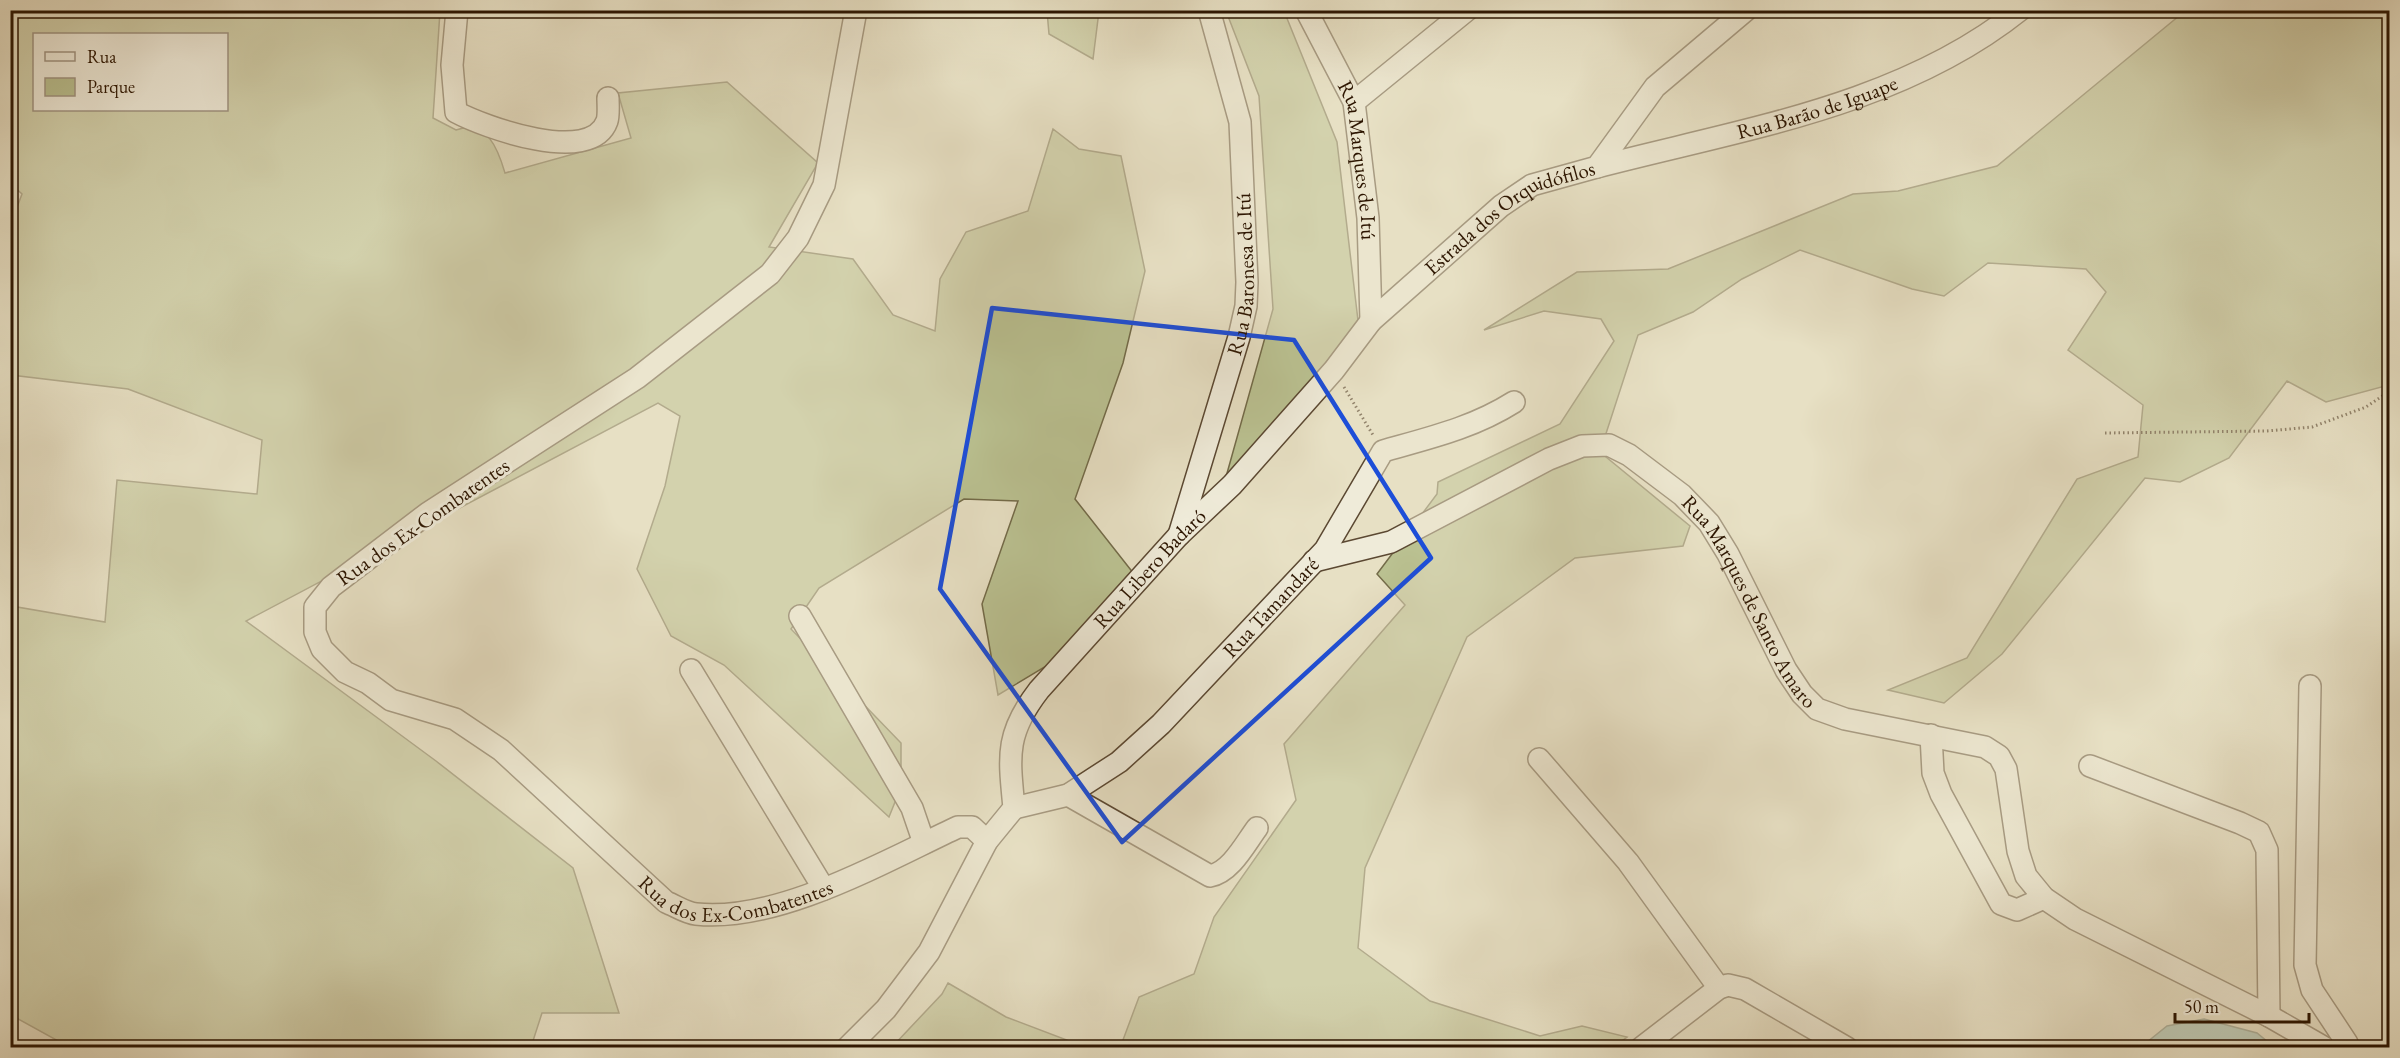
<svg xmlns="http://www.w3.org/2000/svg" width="2400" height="1058" font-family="'EB Garamond',serif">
  <rect width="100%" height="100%" fill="#e7e0c4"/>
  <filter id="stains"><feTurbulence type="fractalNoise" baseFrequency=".00333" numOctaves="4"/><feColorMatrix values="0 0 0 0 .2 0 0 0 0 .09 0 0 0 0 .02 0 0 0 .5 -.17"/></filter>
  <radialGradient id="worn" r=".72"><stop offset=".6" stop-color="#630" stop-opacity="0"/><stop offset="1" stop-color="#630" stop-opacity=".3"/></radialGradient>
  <path fill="#bac191" stroke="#736b49" stroke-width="1.5" fill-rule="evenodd" d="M11 11H440L433 118 456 130C487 119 498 149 505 173L631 138 618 93 727 82 818 163 769 247 853 259 893 315 935 331 940 279 966 232 1028 211 1053 129 1079 149 1121 156 1145 271 1123 363 1075 499 1134 574 1048 665 998 695 982 604 1018 501 964 499 819 588 791 629 901 743V787L889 817 724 665 671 636 637 569 665 486 680 416 658 403 246 621 436 761 573 868 619 1013H542L531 1047H69L11 1015V606L105 622 117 480 257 494 262 440 128 389 11 375 10 226 22 194 11 184ZM34 34H226V110H34Z
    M1047 11H1099L1093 59 1049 34Z
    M1226 11H1284L1337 142 1359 329 1224 484 1273 309 1259 96Z
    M2185 11H2389V385L2326 402 2287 381 2229 458 2180 482 2145 478 2002 654 1944 703 1888 690 1967 658 2077 479 2138 457 2143 405 2068 350 2106 292 2086 269 1988 263 1944 296 1912 289 1800 250 1742 279 1693 312 1638 335 1600 452 1690 526 1683 546 1575 558 1467 637 1365 868 1358 948 1430 1001 1540 1036 1582 1026 1627 1037 1614 1047 1120 1048 1139 997 1194 974 1214 917 1296 800 1284 744 1405 605 1377 574 1437 494 1438 482 1560 424 1614 341 1601 319 1544 311 1484 330 1577 272 1668 269 1853 194 1898 191 1997 166Z
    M948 983 1006 1017 1085 1047H892L942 994Z"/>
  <path fill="#97bdb2" stroke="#6c7a6b" stroke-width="1.5" d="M2204 1019 2257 1033 2274 1047H2141L2167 1026Z"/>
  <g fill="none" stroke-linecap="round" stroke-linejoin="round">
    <defs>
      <g id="minor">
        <path d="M457 10 452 65 456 112C484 127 591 166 607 121 609 115 608 104 608 98"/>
        <path id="s1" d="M856 10 824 185 798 238 770 274 637 378 428 513 331 587 315 607V632L322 649 345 672 368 683 391 700 455 719 501 750 666 902C676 906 686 913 696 914 778 923 885 861 958 827H972L987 841"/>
        <path id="s2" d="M1306 10 1354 102 1368 218 1371 321"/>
        <path d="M1354 102 1467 10"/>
        <path id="s3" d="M1597 167C1742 129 1900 106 2020 10"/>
        <path id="s4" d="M1179 535 1239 337 1246 306 1247 282 1240 122 1209 10"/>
        <path id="s5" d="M1314 561 1391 542 1549 459 1582 446 1609 445 1629 455 1682 495 1709 523 1728 554 1786 670 1802 694 1817 709 1845 719 1985 747 1999 756 2006 769 2018 851 2026 876 2044 898 2075 919 2269 1016 2325 1048"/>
        <path d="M800 616 912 808 924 843"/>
        <path d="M691 670 824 889"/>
        <path d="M2310 686 2305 965 2312 990 2347 1043 2346 1048"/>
        <path d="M1931 735 1933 773 1941 794 2001 904 2017 910 2044 898"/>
        <path d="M1539 759 1628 862 1719 988"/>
        <path d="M2090 766 2240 823 2259 832 2267 850 2269 1016"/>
        <path d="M1068 795 1210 876C1231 872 1245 844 1257 828"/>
        <path id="s6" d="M1014 808 1068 795 1119 762 1161 724 1325 550 1383 451C1429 438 1473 428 1514 402"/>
        <path id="s7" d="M847 1048 886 1009 929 952 987 841 1014 808C1009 756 1005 734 1039 690L1179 535 1232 485 1334 370 1371 321 1501 206 1532 185 1597 167 1655 87 1746 10"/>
        <path d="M1641 1048 1719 988 1728 985 1745 989 1847 1048"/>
      </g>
    </defs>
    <use href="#minor" stroke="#5b4832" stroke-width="24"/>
    <path stroke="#2c1501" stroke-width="3" stroke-dasharray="1.5 3" stroke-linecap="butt" d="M1344 387 1373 435
      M2105 433 2267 431 2312 427 2366 407 2390 391"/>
    <use href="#minor" stroke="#efebd9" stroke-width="21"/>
  </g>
  <path d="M0 0H2400V1058H0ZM992 308 1294 340 1431 558 1122 842 940 589Z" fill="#e7e0c4" fill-opacity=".55" fill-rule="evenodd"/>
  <path fill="none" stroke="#1d4ed8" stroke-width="4.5" stroke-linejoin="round" d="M992 308 1294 340 1431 558 1122 842 940 589Z"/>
  <g text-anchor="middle" stroke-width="6" stroke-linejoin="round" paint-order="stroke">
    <g font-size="21" fill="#2c1501" stroke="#efebd9">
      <text dy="7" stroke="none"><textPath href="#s3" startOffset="228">Rua Barão de Iguape</textPath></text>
      <text dy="7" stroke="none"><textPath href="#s2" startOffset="162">Rua Marques de Itú</textPath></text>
      <text dy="7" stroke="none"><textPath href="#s7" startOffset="1092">Estrada dos Orquidófilos</textPath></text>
      <text dy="7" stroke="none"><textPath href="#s4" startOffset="270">Rua Baronesa de Itú</textPath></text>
      <text transform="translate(423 522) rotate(-35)" y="7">Rua dos Ex-Combatentes</text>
      <text dy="7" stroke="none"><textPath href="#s7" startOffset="584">Rua Libero Badaró</textPath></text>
      <text dy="7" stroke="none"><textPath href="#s5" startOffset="536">Rua Marques de Santo Amaro</textPath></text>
      <text dy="7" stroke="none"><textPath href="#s6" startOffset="333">Rua Tamandaré</textPath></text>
      <text dy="7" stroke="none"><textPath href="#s1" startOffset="1394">Rua dos Ex-Combatentes</textPath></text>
    </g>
  </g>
  <rect width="2400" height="1058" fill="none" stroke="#e7e0c4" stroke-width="36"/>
  <rect x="12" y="12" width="2376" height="1034" fill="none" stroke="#2c1501" stroke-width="3"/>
  <rect x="18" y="18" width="2364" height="1022" fill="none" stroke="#2c1501" stroke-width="1.5"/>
  <rect x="33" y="33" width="195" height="78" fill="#efebd9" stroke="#a19583" stroke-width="1.5"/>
  <rect x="45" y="52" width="30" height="9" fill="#efebd9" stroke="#a19583" stroke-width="1.5"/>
  <text x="87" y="63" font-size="18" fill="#2c1501">Rua</text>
  <rect x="45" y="78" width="30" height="18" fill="#bac191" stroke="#a19583" stroke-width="1.5"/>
  <text x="87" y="93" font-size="18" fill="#2c1501">Parque</text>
  <path d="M2175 1013v9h134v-9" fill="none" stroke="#2c1501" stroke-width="3"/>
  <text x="2184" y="1013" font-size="18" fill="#2c1501" stroke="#efebd9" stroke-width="4.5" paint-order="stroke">50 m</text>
  <rect width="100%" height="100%" filter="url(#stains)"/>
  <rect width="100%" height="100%" fill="url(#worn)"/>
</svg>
